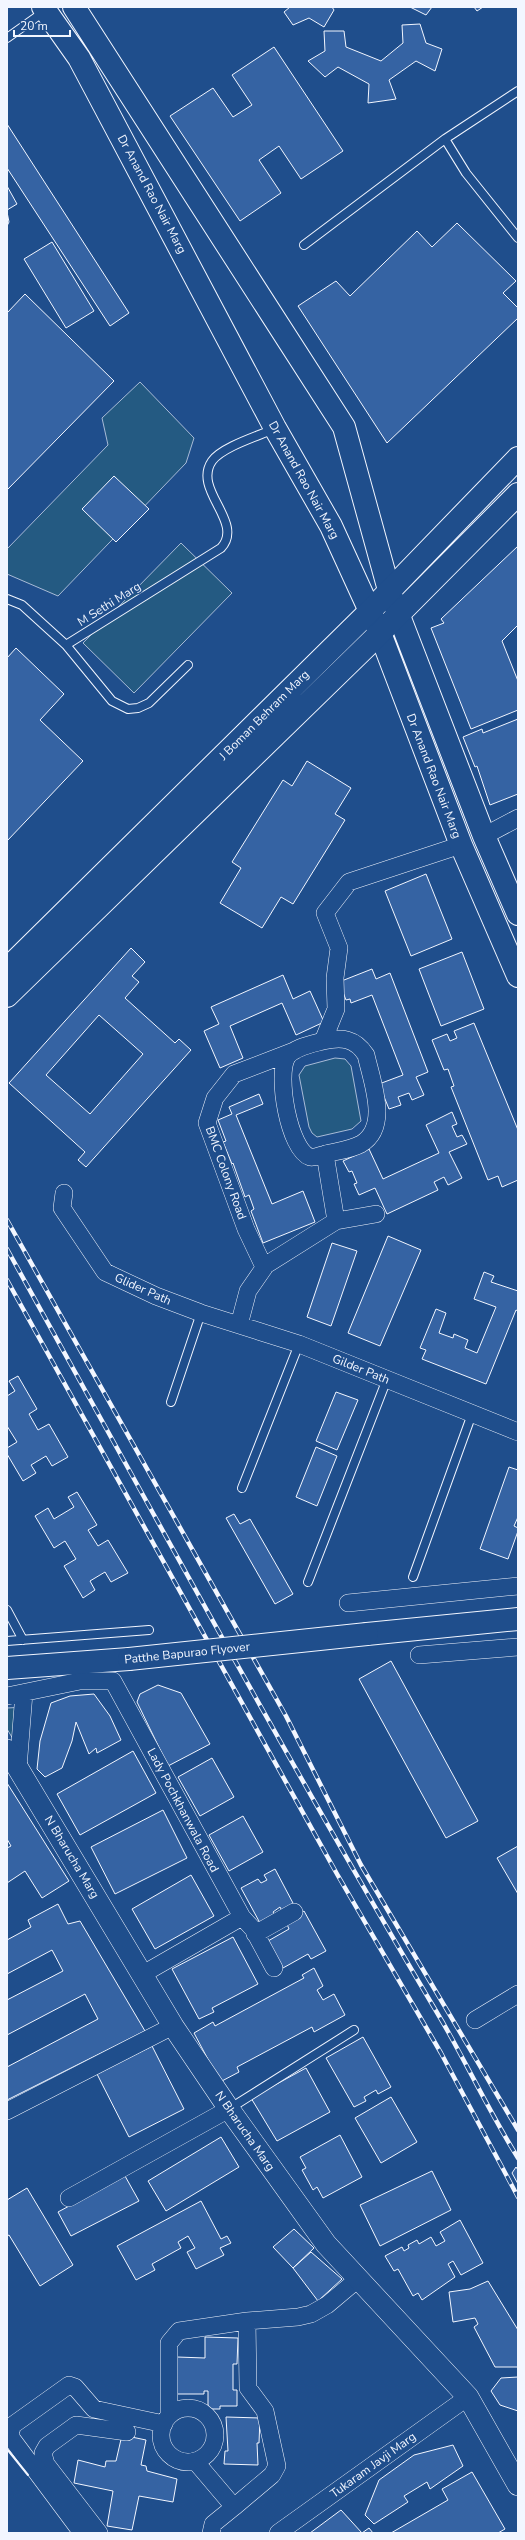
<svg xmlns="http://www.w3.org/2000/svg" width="525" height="2540" font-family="'Nunito Sans',sans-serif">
  <rect width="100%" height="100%" fill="#1f4e8c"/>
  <path fill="#245a82" stroke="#a8bbd7" d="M140 382 194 438 186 463 58 596 7 574V549L108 445 102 418Z
    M181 543 232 593 134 693 83 643Z
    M335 1058 345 1059 351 1066 361 1121 352 1129 317 1137 312 1133 309 1127 299 1075 305 1066Z
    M26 1707 16 1744 7 1729V1708Z"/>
  <path fill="#3563a3" stroke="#f2f6ff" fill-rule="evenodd" d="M290 7H332L334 10 324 27 309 18 293 25 284 12Z
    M410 7H432L426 15Z
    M474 7H483L477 11Z
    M420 24 426 43 442 49 435 71 416 61 389 80 396 99 368 103 369 84 338 67 325 77 308 61 325 51 324 31H344L346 47 381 61 403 43 402 25Z
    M274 47 343 151 301 179 279 146 259 160 281 193 240 221 170 116 213 88 233 117 252 105 232 75Z
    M7 124 129 313 110 326 7 168Z
    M7 186 17 204 7 210Z
    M7 212 9 222 7 226Z
    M457 223 516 281 503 293 518 308V318L387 443 298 306 336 281 350 296 417 231 432 247Z
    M52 242 94 311 66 328 24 259Z
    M25 294 114 381 7 490V313Z
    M114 476 149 509 116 542 82 509Z
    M518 546V625L502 641 518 681V710L471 729 431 628 444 623 441 619Z
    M16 648 64 694 40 720 83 761 7 841V658Z
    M518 719V794L490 805 477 766 475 767 463 737 482 729 483 733Z
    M307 761 351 788 335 814 345 820 293 904 281 897 262 928 220 903 241 868 232 862 283 780 292 786Z
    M426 874 452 939 411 956 385 891Z
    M131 948 145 962 132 976 139 982 125 998 175 1043 179 1039 191 1050 86 1167 78 1160 85 1152 9 1083ZM99 1015 143 1054 90 1114 46 1075Z
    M462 952 484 1009 441 1026 419 969Z
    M372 969 376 979 390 973 428 1072 416 1077 424 1095 412 1100 409 1093 398 1097 401 1105 389 1109 379 1084 403 1075 372 995 351 1003 350 999 346 1000 339 982Z
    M283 975 293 999 310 991 324 1022 296 1035 282 1003 230 1026 243 1058 220 1068 204 1031 219 1024 211 1007Z
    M474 1023 518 1130V1180L502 1187 498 1176 488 1180 451 1087 454 1086 448 1069 444 1070 432 1040 447 1034 450 1041 457 1038 454 1031Z
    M259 1094 263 1104 236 1115 272 1204 303 1191 315 1222 263 1243 251 1211 254 1209 249 1195 245 1197 233 1163 232 1164 223 1142 226 1141 218 1120 232 1114 229 1107Z
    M452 1112 457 1124 452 1126 457 1137 462 1135 467 1144 449 1152 462 1178 448 1185 444 1177 434 1182 438 1190 387 1214 375 1188 359 1195 354 1184 357 1183 352 1171 349 1172 343 1161 369 1149 383 1179 439 1153 426 1125Z
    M388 1236 421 1250 380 1346 348 1333Z
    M332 1243 357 1251 331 1326 307 1317Z
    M484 1272 494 1276 491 1282 518 1291V1311L516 1310 486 1384 422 1359 426 1350 420 1348 436 1309 446 1313 439 1333 453 1338 454 1334 468 1340 465 1348 477 1353 496 1307 474 1299Z
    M18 1376 37 1409 29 1414 38 1430 49 1424 68 1457 52 1466 46 1456 31 1465 36 1473 23 1481 7 1454V1448L17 1442 7 1426V1396L15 1391 9 1381Z
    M336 1392 358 1400 337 1450 316 1441Z
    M316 1447 337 1456 317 1506 296 1497Z
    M509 1467 518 1470V1517L514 1526 518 1528V1531L508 1559 480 1549Z
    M77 1492 97 1525 88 1530 98 1546 108 1540 128 1573 111 1582 105 1572 90 1581 95 1590 83 1598 64 1566 76 1559 65 1541 54 1548 35 1516 48 1508 54 1519 74 1507 68 1497Z
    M234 1514 240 1524 250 1519 293 1594 275 1604 226 1518Z
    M391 1661 478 1821 446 1838 359 1679Z
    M158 1685 181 1693 210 1744 168 1766 137 1702 140 1694Z
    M94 1694 110 1716 121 1740 97 1753 96 1748 89 1754 76 1722 72 1741 62 1768 45 1777 37 1769 40 1741 51 1703 70 1696Z
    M133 1751 156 1793 80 1835 57 1794Z
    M212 1758 234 1797 200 1816 178 1777Z
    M7 1783 69 1881 42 1898 25 1871 7 1883V1848L11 1846 7 1839Z
    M163 1810 187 1858 115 1894 91 1847Z
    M243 1816 263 1852 229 1871 209 1835Z
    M518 1846V1894L497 1858Z
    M275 1869 294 1905 282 1911 280 1907 273 1912 275 1915 260 1923 241 1888 258 1879 261 1883 267 1880 264 1875Z
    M191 1875 214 1916 155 1949 132 1909Z
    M58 1904 68 1924 80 1921 145 2031 7 2100V2067L98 2019 85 1994 7 2035V2000L63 1971 52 1950 7 1974V1940L31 1927 28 1920Z
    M304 1911 326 1951 311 1959 308 1954 283 1968 268 1941 289 1929 286 1922Z
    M233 1937 258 1984 212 2008 214 2012 199 2019 172 1969Z
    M314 1968 323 1986 317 1990 323 2000 334 1994 345 2015 314 2032 312 2027 237 2067 239 2072 220 2082 194 2033 213 2022 215 2026 304 1978 302 1975Z
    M363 2037 391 2087 378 2094 376 2090 364 2097 366 2101 354 2107 326 2058Z
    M152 2046 184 2109 129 2137 97 2074Z
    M306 2068 330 2112 277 2141 251 2098Z
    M391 2097 417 2142 381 2163 355 2118Z
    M340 2135 362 2177 323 2198 317 2187 313 2190 302 2170 306 2168 300 2157Z
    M221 2137 239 2167 166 2211 148 2181Z
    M516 2167 518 2170V2184L512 2173Z
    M432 2171 451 2210 380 2246 360 2205Z
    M125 2176 139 2201 71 2236 58 2212Z
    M27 2188 73 2265 40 2286 9 2235 7 2236V2200Z
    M201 2201 221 2239 227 2236 231 2243 220 2248 224 2255 196 2269 187 2252 195 2248 188 2236 178 2242 181 2248 152 2264 155 2270 136 2280 117 2246Z
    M460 2220 483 2263 461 2275 453 2261 448 2264 455 2277 422 2300 418 2293 413 2296 398 2269 394 2271 385 2256 402 2247 404 2251 409 2248 408 2245 417 2240 419 2244 431 2237 436 2246 445 2241 440 2232Z
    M294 2229 314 2248 293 2268 273 2247Z
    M311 2252 342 2279 318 2301 293 2268Z
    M488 2281 518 2330V2367H495L474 2327 478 2324 475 2318 453 2322 449 2292 470 2289Z
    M205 2337 238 2338 237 2364H233V2390H237V2406H220V2409H208V2391H204V2394H177V2357L205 2358Z
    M518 2377V2411L500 2405 491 2391 501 2378Z
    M226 2417 260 2418 259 2443H257L258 2465 224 2464 225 2451H228Z
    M122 2435 146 2440 141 2465 146 2466 147 2471 177 2479 173 2502 139 2496 132 2530 107 2526 113 2491 74 2483 78 2460 105 2467 106 2461H116Z
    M453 2445 463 2466 430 2489 427 2482 404 2496 408 2502 374 2524 365 2515 379 2480 414 2455Z
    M472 2472 505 2529 498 2533H391L448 2500 442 2489Z
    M341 2510 362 2533H310Z
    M369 2528 373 2533H362Z"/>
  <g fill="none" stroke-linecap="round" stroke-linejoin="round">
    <defs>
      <path id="service" d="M7 38 45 11
        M445 139 518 91
        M304 245 445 139 466 173 518 238
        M7 599 22 605 66 645 221 548C245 522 192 490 212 461 222 447 258 436 274 429
        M66 645 112 701 128 709 138 708 149 703 188 665
        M171 1402 201 1313
        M242 1488 299 1344
        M413 1577 472 1414
        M308 1582 387 1379
        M7 1610 23 1640
        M7 1641 149 1630
        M229 2109 354 2030"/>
      <path id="minor" d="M484 836 518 818
        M323 1041C342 1037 355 1038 366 1055 372 1082 390 1127 361 1144 350 1150 337 1151 325 1154
        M64 1193 62 1208 105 1272 156 1296 201 1313 299 1344 518 1432
        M336 1221 376 1214
        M264 1267 246 1229 207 1123 215 1098 234 1074 294 1051
        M239 1325 248 1291 266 1265 336 1221 325 1154C320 1155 315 1158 310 1157 289 1150 276 1075 287 1057 294 1047 312 1044 323 1041L336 1009 335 978 339 948 325 913 349 882 461 845
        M348 1603 518 1586
        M419 1655 518 1647
        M7 1696 80 1681H113L242 1917 143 1974
        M18 1768 24 1693
        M242 1917 253 1929 274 1968
        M255 1934 294 1912
        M475 2020 518 1994
        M7 2111 173 2026
        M69 2198 229 2109
        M161 2435a27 27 0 1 1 54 0a27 27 0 1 1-54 0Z
        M169 2416V2343L179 2331 247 2321 298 2317 311 2314 327 2305 358 2279
        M195 2461 234 2507 213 2524 211 2533
        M234 2507 272 2475 277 2466 265 2411 248 2388 247 2321
        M82 2533 12 2439 10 2433 13 2425 69 2385 75 2387 94 2409 164 2424
        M99 2533 46 2464 43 2453 47 2446 76 2425 127 2432
        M278 2533 468 2397"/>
      <path id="tertiary" d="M7 1750 173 2026 229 2109 326 2244 468 2397 518 2485"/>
      <path id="secondary" d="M43 7 79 58 275 428 331 526 380 633 461 845 518 976
        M74 7 344 427 389 590 484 836 518 914
        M367 1634 518 1619
        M7 1668 129 1659"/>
      <path id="primary" d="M7 969 370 611 518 458
        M7 996 380 633 518 494"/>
    </defs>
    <use href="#service" stroke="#f2f6ff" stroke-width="10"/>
    <use href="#minor" stroke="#f2f6ff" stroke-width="18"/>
    <use href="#tertiary" stroke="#f2f6ff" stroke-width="22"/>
    <use href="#secondary" stroke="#f2f6ff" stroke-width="24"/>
    <use href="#primary" stroke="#f2f6ff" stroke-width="24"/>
    <use href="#service" stroke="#1f4e8c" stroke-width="8"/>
    <use href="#minor" stroke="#1f4e8c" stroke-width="17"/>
    <use href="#tertiary" stroke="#1f4e8c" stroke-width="21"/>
    <use href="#secondary" stroke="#1f4e8c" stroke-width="22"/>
    <use href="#primary" stroke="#1f4e8c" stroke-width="22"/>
    <defs>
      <path id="rail" d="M7 1220 286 1716 361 1865 518 2130
        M7 1249C150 1507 291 1767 442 2021 468 2066 490 2113 518 2158
        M7 1280 337 1874 441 2053 518 2197"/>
    </defs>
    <use href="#rail" stroke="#f2f6ff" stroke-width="4.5"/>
    <use href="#rail" stroke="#1f4e8c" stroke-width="3" stroke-dasharray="9" stroke-linecap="butt"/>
    <defs>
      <path id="secondary-bridge" d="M129 1659 367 1634"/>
    </defs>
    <use href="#secondary-bridge" stroke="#f2f6ff" stroke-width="24" stroke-linecap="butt"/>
    <use href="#secondary-bridge" stroke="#1f4e8c" stroke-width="22"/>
    <path stroke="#f2f6ff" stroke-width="2" d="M7 2449 28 2475"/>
  </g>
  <g text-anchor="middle" stroke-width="3" stroke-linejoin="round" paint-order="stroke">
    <g font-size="12" fill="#f2f6ff" stroke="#1f4e8c">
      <text transform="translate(152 194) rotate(62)" y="4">Dr Anand Rao Nair Marg</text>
      <text transform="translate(304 480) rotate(61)" y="4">Dr Anand Rao Nair Marg</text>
      <text transform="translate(109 604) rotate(-32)" y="4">M Sethi Marg</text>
      <text transform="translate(264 715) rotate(-45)" y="4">J Boman Behram Marg</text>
      <text transform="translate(434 776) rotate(69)" y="4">Dr Anand Rao Nair Marg</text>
      <text transform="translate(226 1173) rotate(70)" y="4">BMC Colony Road</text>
      <text transform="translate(143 1289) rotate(24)" y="4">Glider Path</text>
      <text transform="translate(361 1369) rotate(22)" y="4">Gilder Path</text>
      <text transform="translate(187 1653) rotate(-6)" y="4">Patthe Bapurao Flyover</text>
      <text transform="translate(183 1810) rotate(62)" y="4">Lady Pochkhanwala Road</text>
      <text transform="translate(72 1857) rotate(59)" y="4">N Bharucha Marg</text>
      <text transform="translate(245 2131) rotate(55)" y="4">N Bharucha Marg</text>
      <text transform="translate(373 2465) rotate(-36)" y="4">Tukaram Javji Marg</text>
    </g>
  </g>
  <rect width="525" height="2540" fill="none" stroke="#f2f6ff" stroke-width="16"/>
  <path d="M14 30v6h56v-6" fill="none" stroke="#f2f6ff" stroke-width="2"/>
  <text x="20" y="30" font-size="12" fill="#f2f6ff" stroke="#1f4e8c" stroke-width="3" paint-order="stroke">20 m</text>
</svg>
